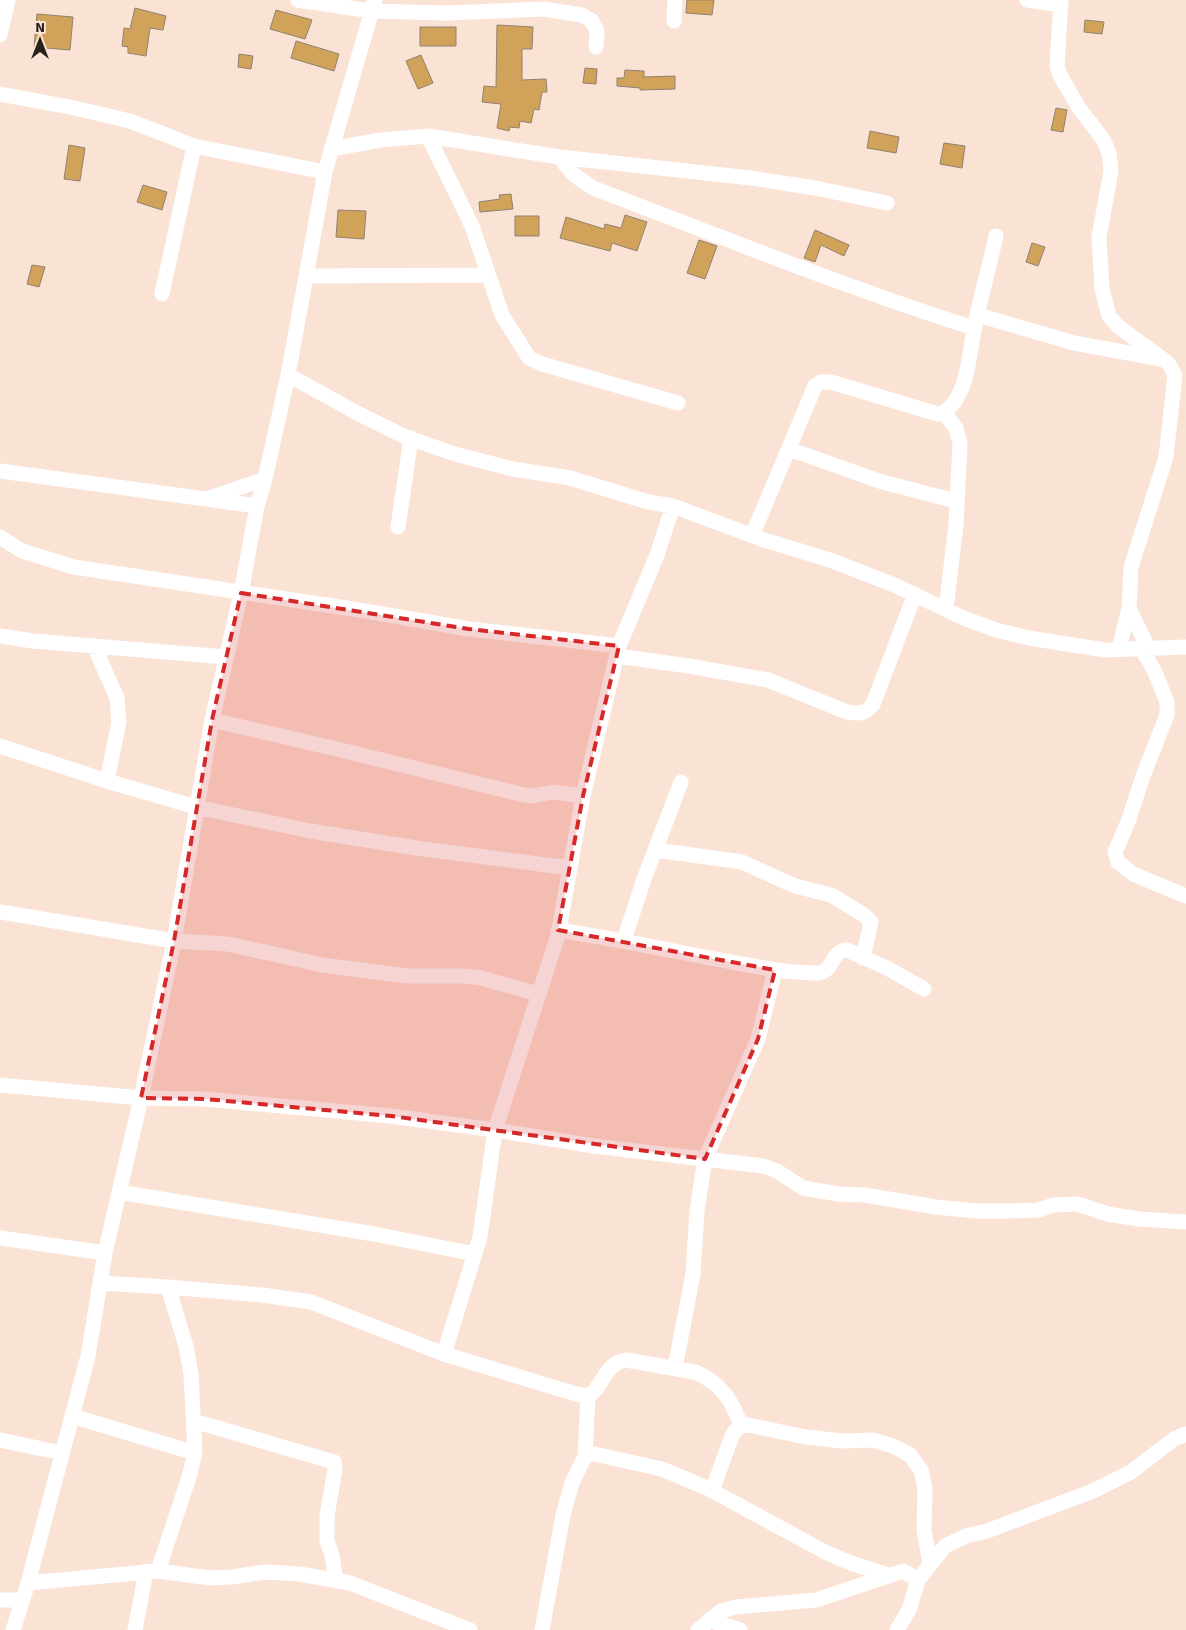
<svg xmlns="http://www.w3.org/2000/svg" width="1186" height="1630" font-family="Signika,sans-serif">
  <rect width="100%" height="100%" fill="#fae3d5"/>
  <path fill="#d1a259" stroke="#8f8270" d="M687 0H714L712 15 686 13Z
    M135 8 166 16 163 30 150 28 146 56 128 53V47L122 46 124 28 130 29Z
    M276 10 312 20 305 39 270 29Z
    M37 14 73 17 70 50 34 47Z
    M1085 20 1104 22 1102 34 1084 32Z
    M497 25 533 27 532 49H522V80L546 79 547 92H542L539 110 534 109 531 123 520 121 519 128 510 127 509 131 497 128 501 104 482 102 484 86 496 87Z
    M420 27H456V46H420Z
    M296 41 339 54 334 71 291 58Z
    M239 54 253 56 251 69 238 67Z
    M421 55 433 83 418 89 406 61Z
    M585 68 597 69 596 84 583 83Z
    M625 70 644 71V77L675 76V89L640 90V88L617 86V78H624Z
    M1056 108 1067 110 1063 132 1051 130Z
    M870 131 899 137 896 153 867 148Z
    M944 143 965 146 962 168 940 164Z
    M69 145 85 148 80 181 64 179Z
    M143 185 167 192 162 210 137 202Z
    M511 194 513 209 480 212 479 202 500 199 499 195Z
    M338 210 366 211 364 239 336 237Z
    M625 215 647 222 637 251 612 243 610 251 560 238 566 217 604 229 605 224 621 228Z
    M515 216H539V236H515Z
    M815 230 849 245 844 256 821 245 815 262 804 258Z
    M699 240 717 246 705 279 687 273Z
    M1032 243 1045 247 1038 266 1026 262Z
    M32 265 45 267 39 287 27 284Z"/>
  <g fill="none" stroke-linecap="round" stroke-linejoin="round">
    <path stroke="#fff" stroke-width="15" d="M298 0 371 11 446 13 544 9 582 15 592 21 597 31 596 47
      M1027 0 1060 5
      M1061 0 1057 67 1061 77 1079 108 1103 139 1109 153 1111 171 1099 237 1102 289 1109 316 1119 327 1164 360 1169 364 1175 375 1166 457 1131 567 1129 608 1119 649
      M674 21 675 0
      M0 35 8 0
      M0 94 70 107 130 121 194 146 325 172
      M428 136 472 226 502 315 529 358 542 364 678 403
      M331 149 380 140 428 136 559 157 751 178 815 188 887 203
      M559 157 573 174 593 188C719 236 845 287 974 328
      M307 276 487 275
      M162 294 194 146
      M978 315 1074 343 1161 359
      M288 375 361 415 406 437 455 454 513 469 570 478 648 502 673 506 764 540 830 560 892 584 966 619 996 630 1029 638 1105 650 1186 647
      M944 413 956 428 960 444 956 524 946 609
      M789 449 882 482 956 501
      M0 471 257 506
      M209 498 265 479
      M398 527 411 438
      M752 536 815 386 821 382H831L938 414C950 411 956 401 961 390 969 372 970 350 974 330 980 299 989 268 996 236
      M0 537 22 551 74 567 359 610 469 629 619 646
      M1129 608 1148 648
      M0 636 33 641 226 657
      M94 646 117 698 119 722 107 781
      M1141 648 1154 670 1167 702V715L1143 776 1128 822 1115 852 1118 862 1133 874 1186 896
      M617 656 689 666 768 680 847 712C860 714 865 714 873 704L915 594
      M212 720 345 751 524 795 532 796 553 792 583 796
      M0 746 107 781 196 807 310 831 423 849 570 868
      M656 850 742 862 795 886 831 895 864 915 871 922 863 958
      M0 912 174 941 228 944 322 965 407 976H465L481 978 538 994
      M558 930C611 938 663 949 715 959 748 965 783 973 817 973 834 973 831 950 847 950L887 968 924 989
      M624 940 643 882 681 782
      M0 1085 141 1098 205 1099 391 1116 495 1130 594 1146 763 1166 777 1171 803 1188 839 1194 865 1195 936 1207 975 1211H1007L1038 1210 1054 1205 1077 1204 1108 1214 1139 1219 1186 1222
      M119 1192 374 1234 475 1254
      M0 1238 105 1253
      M101 1283 168 1287 262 1295 311 1302 444 1354 576 1394 588 1396C604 1387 604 1363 626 1360L695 1372C721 1383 732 1400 741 1426
      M444 1354 480 1237 495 1130 558 935 583 796 619 646 657 555 673 506
      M675 1368 693 1274 697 1211 705 1159 758 1039 775 970
      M72 1416 195 1453
      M194 1421 334 1462 335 1469 327 1516V1541L332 1555 336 1581
      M0 1440 62 1453
      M585 1456 594 1454 662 1469 707 1488 827 1553 851 1563 888 1575
      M712 1491 732 1436C736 1428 739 1426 748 1425L806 1437 842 1441 873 1440 893 1446 910 1455 921 1470 925 1488 924 1530 930 1564
      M158 1571 189 1477 195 1453 191 1374 186 1346 168 1287
      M28 1583 158 1571 210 1578 232 1577 265 1572 300 1574 350 1583 470 1630
      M0 1600H21
      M709 1620 740 1630
      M13 1630 28 1583 88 1356 105 1253 141 1098 174 941 212 720 241 593 257 506 265 479 288 375 325 172 375 0
      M135 1630 146 1571
      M542 1630 563 1515 572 1483 585 1456 588 1396
      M698 1630 721 1611 736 1607 816 1600 903 1571 918 1580
      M897 1630 909 1610 918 1580 945 1546 966 1536 987 1531 1093 1491 1131 1472 1174 1439 1186 1434"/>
  </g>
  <path fill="#d62828" fill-opacity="0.2" stroke="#d62828" stroke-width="4" stroke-dasharray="10 6" stroke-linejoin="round" d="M241 593 469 629 619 646 583 796 558 930 775 970 758 1039 705 1159 391 1116 205 1099 141 1098 174 941 212 720Z"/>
  <g transform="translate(40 40)" stroke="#fae3d5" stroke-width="4" paint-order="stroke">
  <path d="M0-4L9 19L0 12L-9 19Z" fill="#2a211c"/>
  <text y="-8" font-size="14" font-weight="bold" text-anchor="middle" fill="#2a211c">N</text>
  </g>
</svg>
